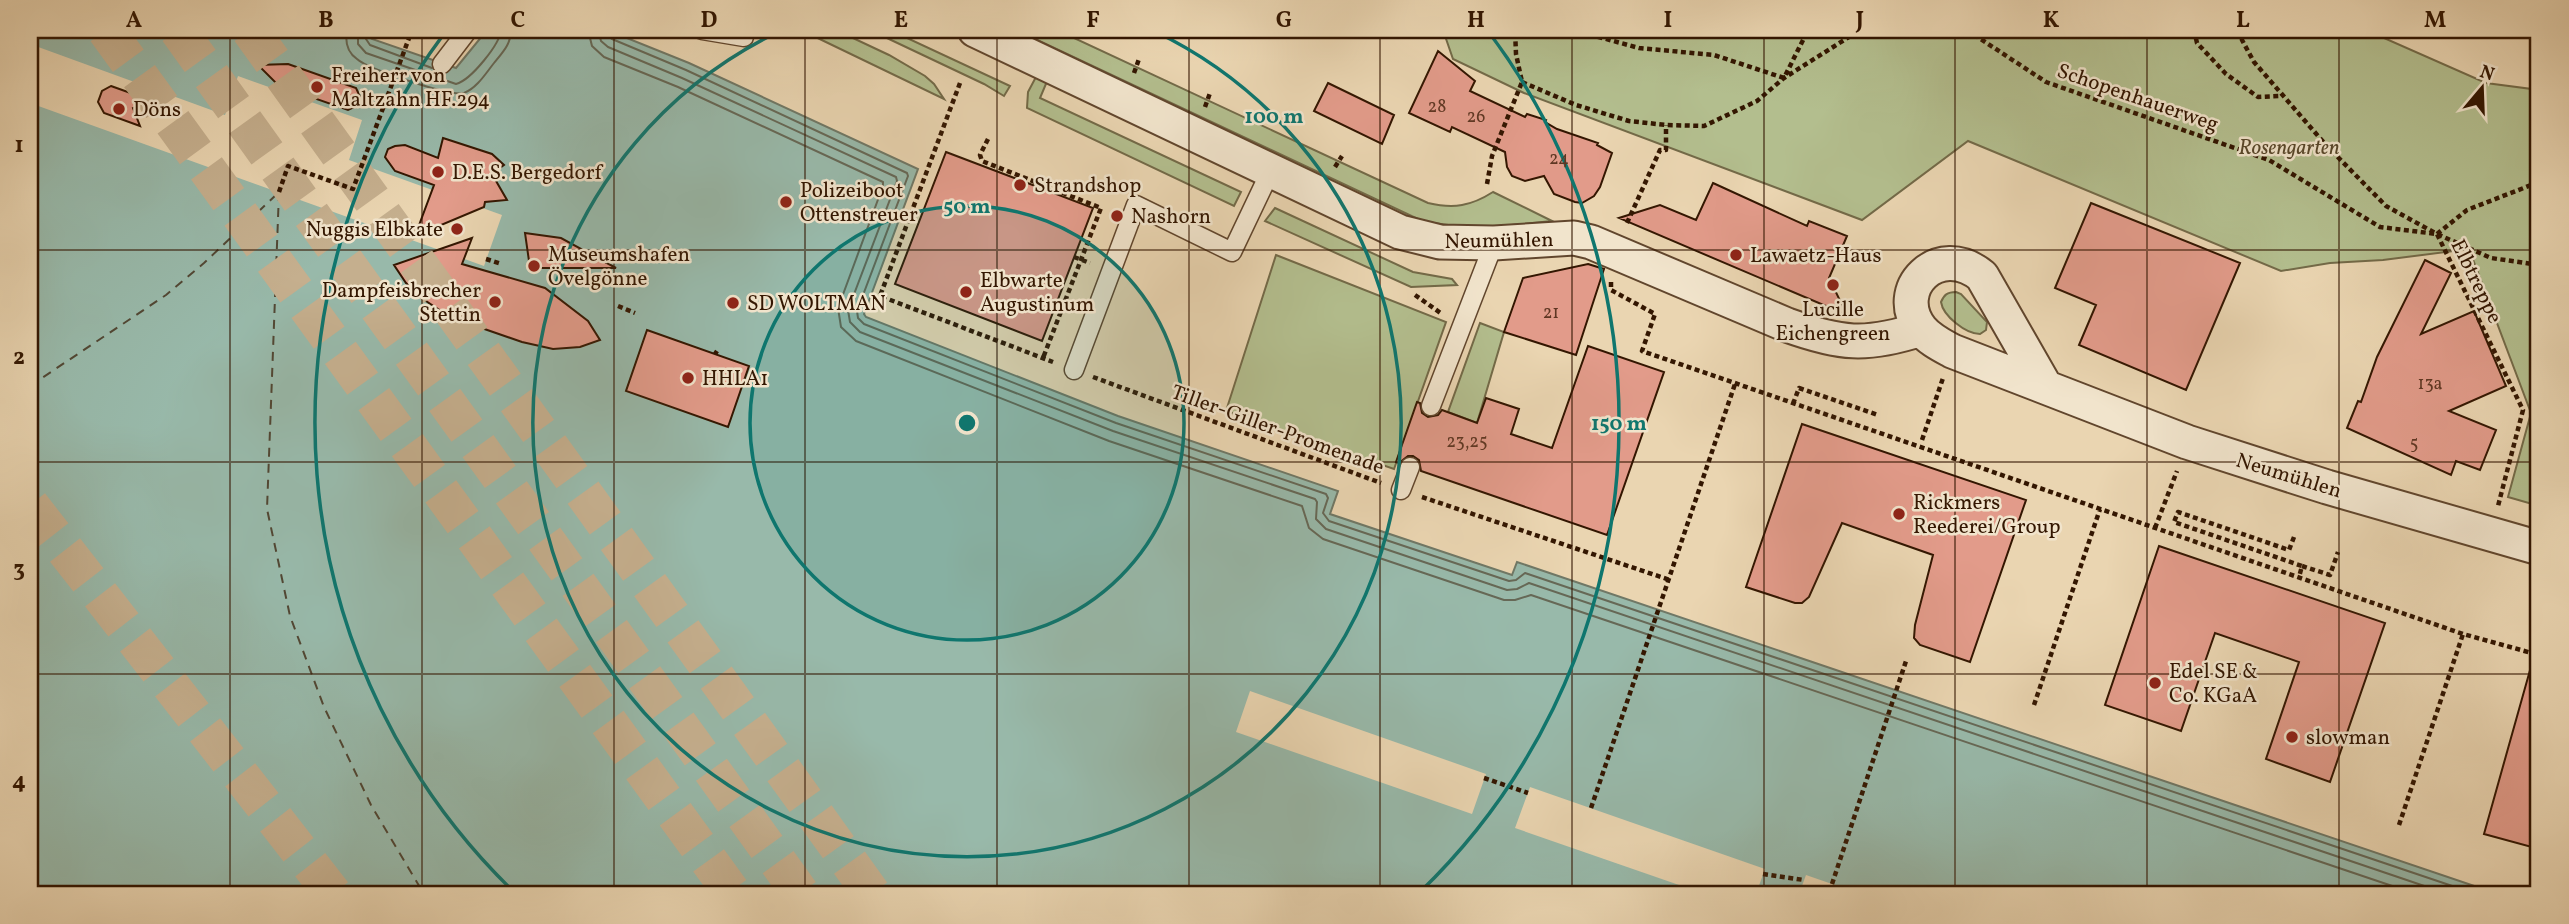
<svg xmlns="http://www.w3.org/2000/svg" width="2569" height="924" font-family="Vollkorn,serif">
  <rect width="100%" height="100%" fill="#ead5b1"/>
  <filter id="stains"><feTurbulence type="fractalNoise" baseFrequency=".00286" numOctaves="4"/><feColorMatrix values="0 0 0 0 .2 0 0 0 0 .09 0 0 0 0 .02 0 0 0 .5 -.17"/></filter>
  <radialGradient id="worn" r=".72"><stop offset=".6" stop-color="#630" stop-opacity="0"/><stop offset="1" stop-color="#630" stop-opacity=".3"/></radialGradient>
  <path fill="#b3be8e" stroke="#736a48" stroke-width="2" d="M801 30H836L889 55 925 76 934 84 944 99Z
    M870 30H890L1010 86 1004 96 984 84Z
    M1016 30H1057L1428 203C1454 209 1471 206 1493 192L1552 221C1508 226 1464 231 1420 220Z
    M1443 30H2366L2486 83 2539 90V506L2508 497 2531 413 2469 249 2383 260 2330 263 2281 271 1968 141 1862 220 1524 93 1453 59Z
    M1037 75 1048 79 1040 98 1241 192 1234 206 1027 108 1028 92Z
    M1275 208 1413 272 1452 279 1457 285 1411 287 1265 221Z
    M1276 255 1446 322 1394 469 1226 411Z
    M1956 292 1961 294 1987 322 1986 330 1980 334C1966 334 1943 316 1941 302 1944 295 1947 292 1956 292Z
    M1480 323 1504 332 1477 423 1448 412Z"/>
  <path fill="#98b9aa" stroke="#707866" stroke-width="2" d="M30 30H375L372 39 456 68 487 30H607L689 63 918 169 864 314 866 317 1118 416 1338 491 1330 514 1512 575 1517 562 2498 894H30Z"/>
  <path fill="#ead5b1" d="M30 44 225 115 238 76 362 120 349 160 502 215 484 266 30 103Z
    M1250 691 1486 774 1472 814 1236 732Z
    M1530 787 1765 869 1756 894H1705L1515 828Z
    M1806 875 1832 884 1863 894H1799Z"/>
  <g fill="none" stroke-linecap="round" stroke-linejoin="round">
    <path stroke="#666856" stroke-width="2" d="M347 30C345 41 347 52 357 59 368 69 451 97 464 93 477 88 486 73 494 63 503 52 511 44 511 30
      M358 30V44L366 53 456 84C471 80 500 44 501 30
      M368 30 366 39 370 45 432 68
      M588 30 592 46 604 57 678 87 883 182V186L838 308 841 327 856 341 1109 441 1302 506 1309 528 1323 539 1504 600H1515L1531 595 2416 894
      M598 30 601 41 608 47 682 78 896 177 897 181 848 310 850 322 860 332 1113 431 1315 499 1317 502 1316 519 1326 529 1507 590 1517 589 1529 583 2448 894
      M607 30 608 35 612 39 686 70 907 173 908 176 857 311 858 318 864 324 1116 423 1326 494 1328 498 1323 513 1329 521 1509 581 1516 580 1525 573 2476 894"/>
    <path stroke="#514734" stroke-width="2" stroke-dasharray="9 7" stroke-linecap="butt" d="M279 192 267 509 290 616 324 707 371 805 424 894
      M30 386 166 295 204 263 278 193"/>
  </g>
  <path fill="#e29b8a" stroke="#331601" stroke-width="2" d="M1438 51 1475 81 1470 91 1525 117 1527 114 1546 120 1545 122 1557 129 1598 143 1597 145 1612 153 1600 187 1594 196 1582 203 1575 202 1554 194 1544 176 1525 181 1512 176 1507 167 1505 152 1452 127 1450 132 1409 113Z
    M288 64 356 88 363 103 348 110 279 86 258 65Z
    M1328 83 1394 115 1382 144 1314 111Z
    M111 86 153 101 133 108 140 126 104 113 98 102 102 91Z
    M443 138 492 154 504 165 492 174 507 200 485 202 484 207 415 236 434 185 395 171 385 157 388 149 395 146 405 145 438 158Z
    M946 152 1093 208 1042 341 895 284Z
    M1713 183 1807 226 1809 221 1847 236 1829 278 1847 315 1619 218 1660 205 1696 220Z
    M2091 203 2240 263 2186 390 2079 345 2096 305 2055 288Z
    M525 233 561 238 616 268H530Z
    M472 238 462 264 545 288 588 321 600 340 580 347 553 349 522 342 470 324 444 313 423 299 406 283 394 265Z
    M2425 260 2451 273 2421 334 2474 311 2506 386 2449 411 2496 430 2480 470 2456 461 2451 475 2347 428 2358 401 2361 402 2377 357Z
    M1588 264 1604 269 1576 355 1504 332 1523 278Z
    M647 330 749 366 728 427 626 391Z
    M1588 346 1664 372 1607 535 1421 471 1419 460 1413 456H1408L1399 463 1396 462 1417 402 1420 403 1422 413 1428 417 1438 415 1442 410 1477 423 1486 398 1519 409 1511 434 1552 448Z
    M1802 424 2026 500 1970 662 1920 645 1914 638 1915 625 1933 555 1842 523 1809 597 1802 603H1795L1746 587Z
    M2159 546 2385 623 2330 782 2266 759 2299 662 2215 633 2181 731 2105 705Z
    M2532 663 2539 664V849L2484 834Z"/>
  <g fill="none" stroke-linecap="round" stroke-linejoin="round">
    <path stroke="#c5af8e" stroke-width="38" stroke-dasharray="38 19" stroke-linecap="butt" d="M106 30 733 894
      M178 30 801 894
      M250 30 872 894
      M30 505 333 894"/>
    <defs>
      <path id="lane" d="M702 30 744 37
        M442 64 468 30
        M1074 370 1136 205 1232 252 1271 170
        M1431 406 1494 243
        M1401 490 1410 467"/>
      <path id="street" d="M975 30 1400 232 1440 242 1494 243 1574 238 1591 242 1787 325C1840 344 1866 347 1921 329
        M2045 386 1982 276C1938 240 1890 290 1921 329 1929 339 1941 345 1952 351L2187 442 2327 487 2539 548"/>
    </defs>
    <use href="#lane" stroke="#61462d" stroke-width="21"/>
    <use href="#street" stroke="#61462d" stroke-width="37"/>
    <path stroke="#331601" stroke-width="4.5" stroke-dasharray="5 3.5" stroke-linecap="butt" d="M1573 30 1639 48 1714 55 1784 78 1808 30
      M1967 30 2046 82 2269 160 2380 227 2437 234 2491 258 2539 265
      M2194 30 2197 43 2226 74 2258 97 2281 96
      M2241 30 2242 40 2254 62 2325 144 2386 206 2437 234 2523 410 2498 506
      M1134 73 1139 59
      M1522 82 1576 105 1629 121 1666 125 1704 126 1757 101 1784 78 1860 30
      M960 83 880 296 1053 362
      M1205 107 1210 93
      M988 139 980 155 982 161 1101 208 1043 358
      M2539 149 2534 151 2539 162
      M1335 167 1342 156
      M1487 184 1492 156 1522 82 1516 54 1515 30
      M279 192 288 166 353 189 412 30
      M1627 223 1660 150H1666V125
      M2437 234 2467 210 2539 182
      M1074 257 1090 263
      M486 259 502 264
      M1611 282V290L1655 314 1642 351 2463 634 2539 655
      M1415 295 1442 314
      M618 306 635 313
      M715 354 717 351
      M1093 377 1381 483
      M1793 404 1799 388 1878 415
      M1922 440 1943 378
      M1422 497 1670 580
      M2155 528 2177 471
      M2294 537 2289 550 2178 512 2174 522 2302 566 2299 577
      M2302 566 2330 575 2338 552
      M2034 705 2100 509
      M1484 778 1528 793
      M1591 808 1735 384
      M2399 825 2463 634
      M1763 874 1804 880
      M1832 884 1906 661"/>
    <use href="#lane" stroke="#f1e4cc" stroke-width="18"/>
    <use href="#street" stroke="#f1e4cc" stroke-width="33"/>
  </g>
  <path fill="none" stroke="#331601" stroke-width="2" stroke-opacity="0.55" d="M230 30V894M422 30V894M614 30V894M805 30V894M997 30V894M1189 30V894M1380 30V894M1572 30V894M1764 30V894M1955 30V894M2147 30V894M2339 30V894M30 250H2539M30 462H2539M30 674H2539"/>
  <circle cx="967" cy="423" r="217" fill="#0f766e" fill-opacity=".12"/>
  <g fill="none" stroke="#0f766e" stroke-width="3.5">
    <circle cx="967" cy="423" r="217"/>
    <path d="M1154 31A434 434 0 1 1 780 31"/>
    <path d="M514 892A652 652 0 0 1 446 31M1488 31A652 652 0 0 1 1420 892"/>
  </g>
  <g fill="#8f2418" stroke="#f1e4cc" stroke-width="2.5">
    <circle cx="317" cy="87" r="7"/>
    <circle cx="119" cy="109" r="7"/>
    <circle cx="438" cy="172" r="7"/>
    <circle cx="1020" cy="185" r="7"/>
    <circle cx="786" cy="202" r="7"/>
    <circle cx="1117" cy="216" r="7"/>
    <circle cx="457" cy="229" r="7"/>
    <circle cx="1736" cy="255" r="7"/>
    <circle cx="534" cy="266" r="7"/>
    <circle cx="1833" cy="285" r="7"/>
    <circle cx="966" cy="292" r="7"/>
    <circle cx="495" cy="302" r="7"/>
    <circle cx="733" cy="303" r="7"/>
    <circle cx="688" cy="378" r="7"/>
    <circle cx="1899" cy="514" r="7"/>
    <circle cx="2155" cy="683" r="7"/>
    <circle cx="2292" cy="737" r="7"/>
  </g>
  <g text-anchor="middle" stroke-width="5" stroke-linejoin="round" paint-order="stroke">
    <g font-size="18" fill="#5f3723">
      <text x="1437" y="112">28</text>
      <text x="1476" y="122">26</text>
      <text x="1559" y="164">24</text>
      <text x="1551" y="318">21</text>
      <text x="2430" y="389">13a</text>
      <text x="1467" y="447">23,25</text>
      <text x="2414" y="449">5</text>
    </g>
    <g font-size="21" fill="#331601" stroke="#f1e4cc" text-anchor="start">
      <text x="331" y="82">Freiherr von<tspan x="331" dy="24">Maltzahn HF.294</tspan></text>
      <text x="133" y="116">Döns</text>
      <text x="452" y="179">D.E.S. Bergedorf</text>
      <text x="1034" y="192">Strandshop</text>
      <text x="800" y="197">Polizeiboot<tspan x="800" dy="24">Ottenstreuer</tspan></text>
      <text x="1131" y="223">Nashorn</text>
      <text x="443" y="236" text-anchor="end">Nuggis Elbkate</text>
      <text x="548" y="261">Museumshafen<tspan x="548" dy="24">Övelgönne</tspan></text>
      <text x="1750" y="262">Lawaetz-Haus</text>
      <text x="980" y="287">Elbwarte<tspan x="980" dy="24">Augustinum</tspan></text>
      <text x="481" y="297" text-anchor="end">Dampfeisbrecher<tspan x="481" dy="24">Stettin</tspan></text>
      <text x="747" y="310">SD WOLTMAN</text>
      <text x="1833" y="316" text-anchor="middle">Lucille<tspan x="1833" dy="24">Eichengreen</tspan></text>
      <text x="702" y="385">HHLA1</text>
      <text x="1913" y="509">Rickmers<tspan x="1913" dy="24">Reederei/Group</tspan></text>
      <text x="2169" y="678">Edel SE &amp;<tspan x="2169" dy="24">Co. KGaA</tspan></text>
      <text x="2306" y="744">slowman</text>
    </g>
    <g font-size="21" fill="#331601" stroke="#f1e4cc">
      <text transform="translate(2138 97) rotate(19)" y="7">Schopenhauerweg</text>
      <text transform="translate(1499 240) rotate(-1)" y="7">Neumühlen</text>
      <text transform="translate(2477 281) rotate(64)" y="7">Elbtreppe</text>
      <text transform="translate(1278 429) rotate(20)" y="7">Tiller-Giller-Promenade</text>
      <text transform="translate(2289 475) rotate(17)" y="7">Neumühlen</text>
    </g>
    <g font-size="21" font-style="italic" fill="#59482b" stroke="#f1e4cc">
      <text x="2289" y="154">Rosengarten</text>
    </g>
  </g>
  <circle cx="967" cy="423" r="10" fill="#0f766e" stroke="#f1e4cc" stroke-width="3.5"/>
  <g font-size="21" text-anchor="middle" font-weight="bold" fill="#0f766e" stroke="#f1e4cc" stroke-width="5" stroke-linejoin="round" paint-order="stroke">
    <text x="1274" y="123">100 m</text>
    <text x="967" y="213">50 m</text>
    <text x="1619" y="430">150 m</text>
  </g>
  <rect width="2569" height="924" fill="none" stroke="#ead5b1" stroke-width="77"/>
  <g transform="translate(2482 88) rotate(19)" stroke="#f1e4cc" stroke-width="5" paint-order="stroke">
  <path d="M0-5L12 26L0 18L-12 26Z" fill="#331601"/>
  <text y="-10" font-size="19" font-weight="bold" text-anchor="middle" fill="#331601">N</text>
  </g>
  <rect x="38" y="38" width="2492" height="848" fill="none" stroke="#331601" stroke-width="2.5"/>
  <g font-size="23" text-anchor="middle" font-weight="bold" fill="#331601">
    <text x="134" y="27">A</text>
    <text x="326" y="27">B</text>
    <text x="518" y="27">C</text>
    <text x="709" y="27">D</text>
    <text x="901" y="27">E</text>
    <text x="1093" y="27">F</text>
    <text x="1284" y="27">G</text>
    <text x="1476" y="27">H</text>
    <text x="1668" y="27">I</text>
    <text x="1860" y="27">J</text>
    <text x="2051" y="27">K</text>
    <text x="2243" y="27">L</text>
    <text x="2435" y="27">M</text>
    <text x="19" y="152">1</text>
    <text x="19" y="364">2</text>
    <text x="19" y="576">3</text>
    <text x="19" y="788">4</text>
  </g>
  <rect width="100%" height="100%" filter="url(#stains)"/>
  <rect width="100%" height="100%" fill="url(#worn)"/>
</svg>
